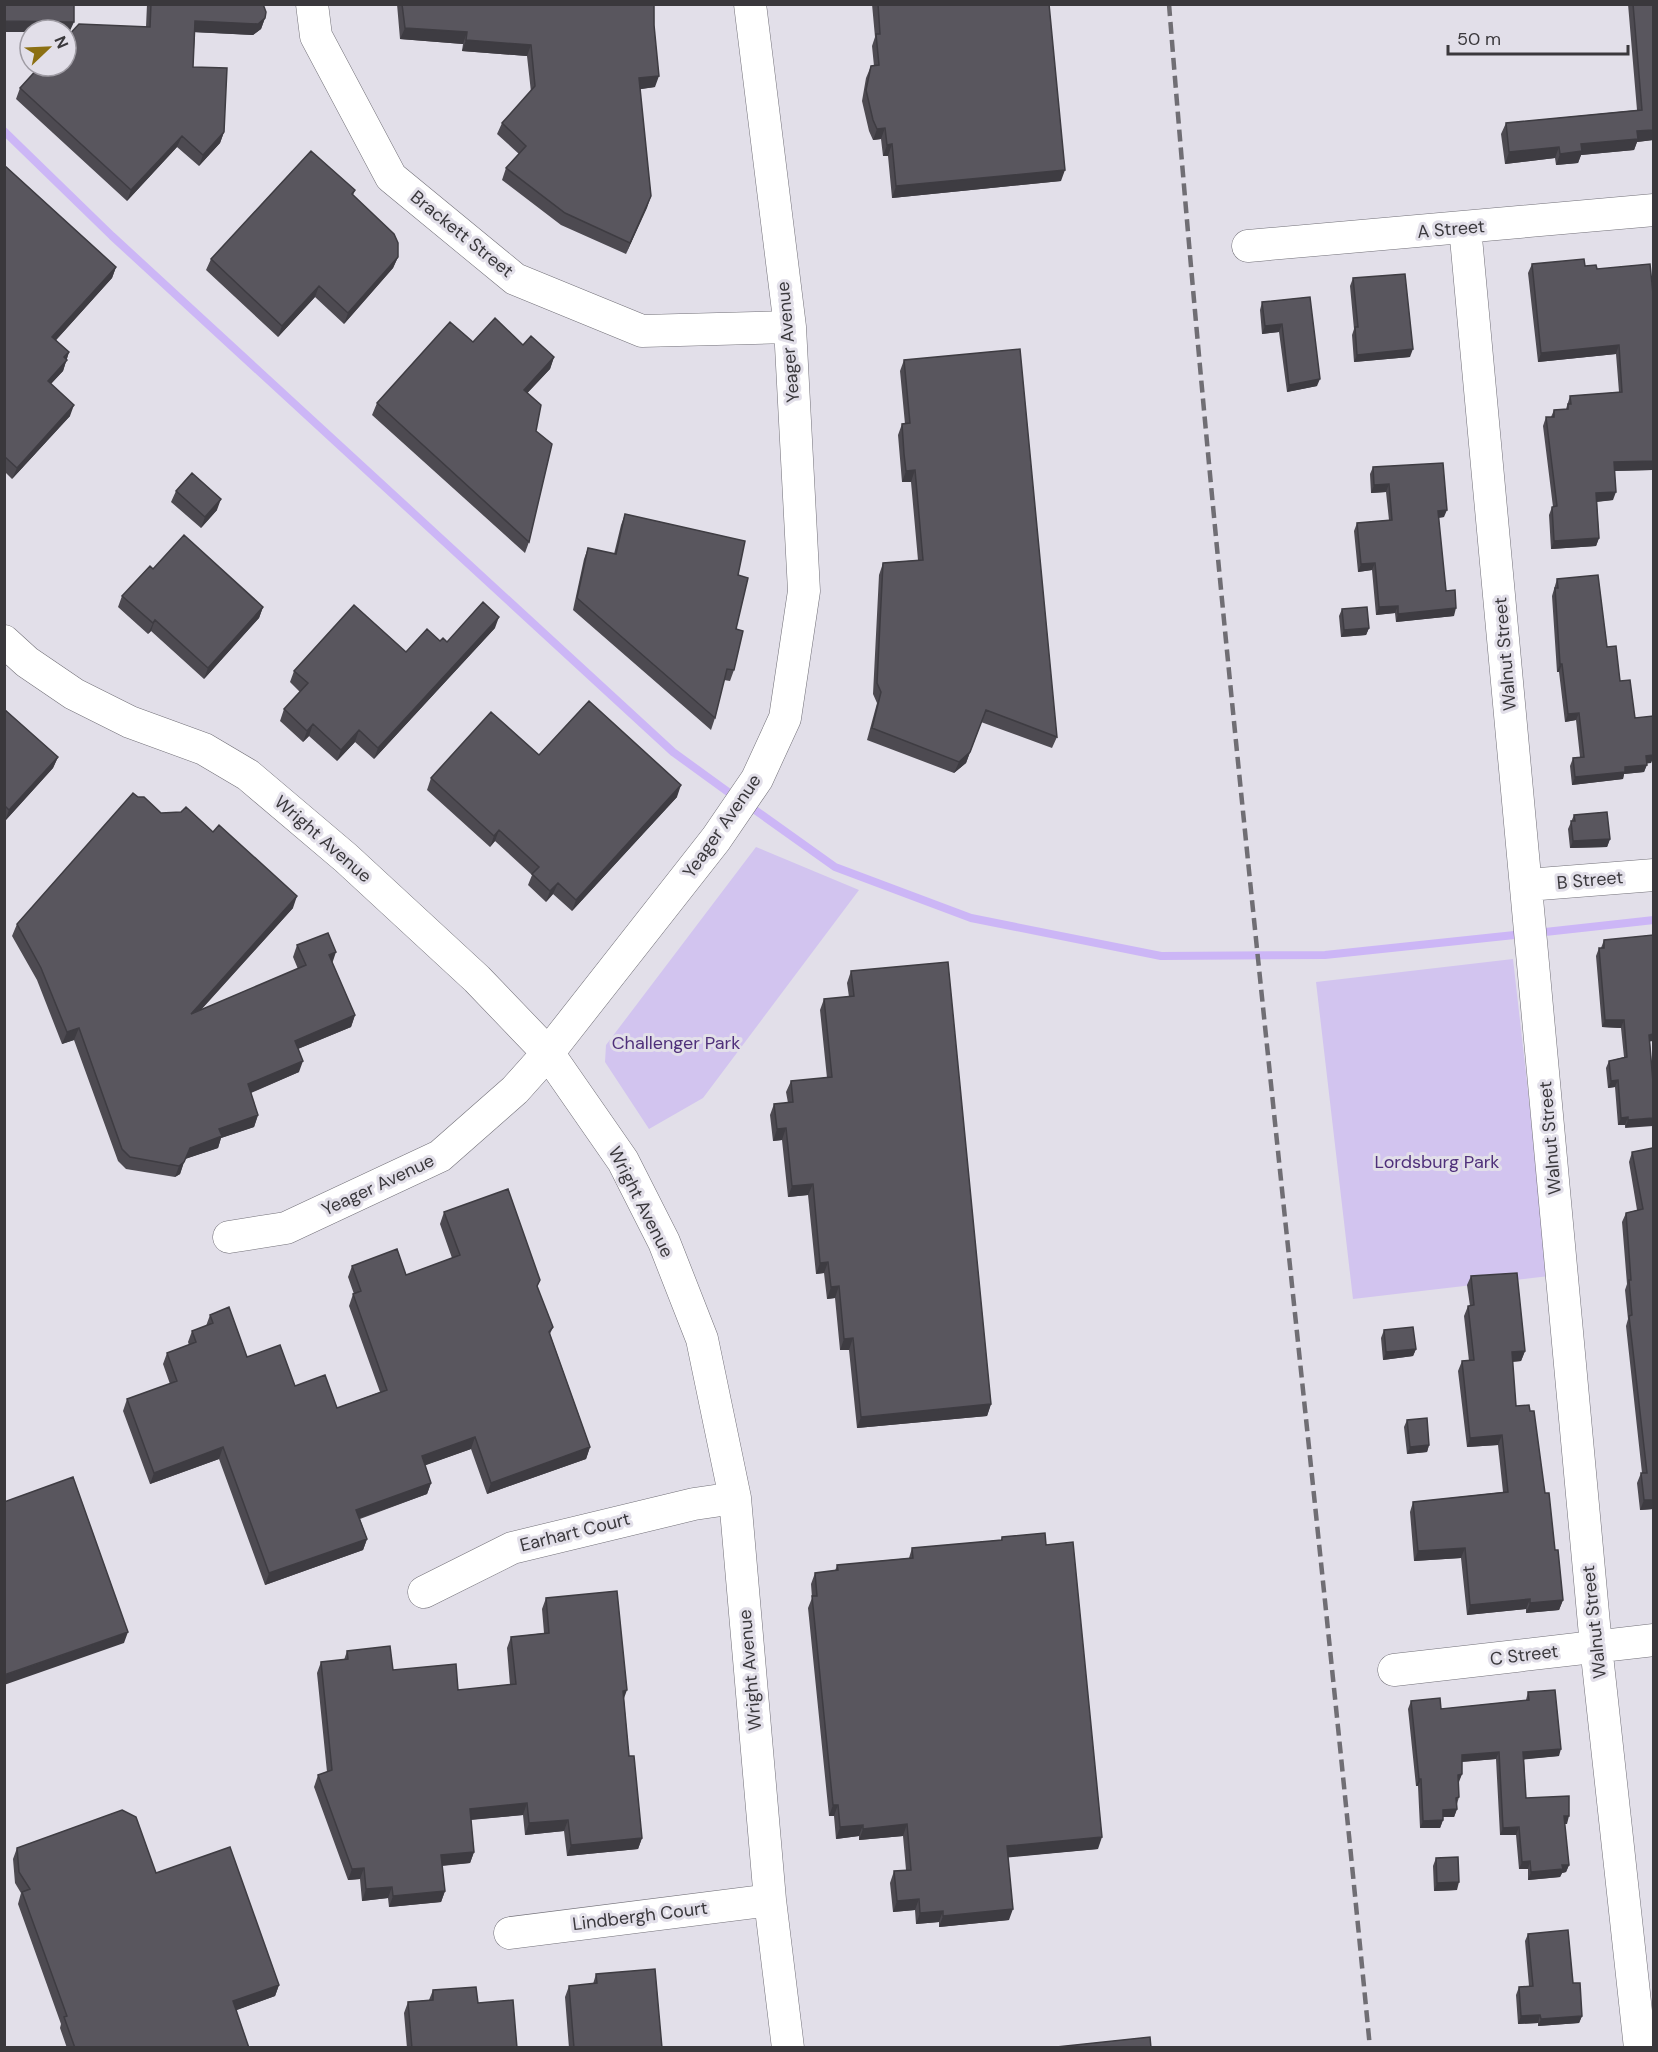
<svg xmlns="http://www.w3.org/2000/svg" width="1658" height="2052" font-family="'DM Sans',sans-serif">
  <rect width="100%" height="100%" fill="#e2dfe9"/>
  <path fill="#d2c4ef" d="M756 847 859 890 703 1098 649 1129 605 1062 606 1045Z
    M1513 959 1549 1276 1353 1299 1316 982Z"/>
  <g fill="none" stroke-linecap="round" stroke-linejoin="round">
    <path stroke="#ccb6f6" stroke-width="8" d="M4 131 112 236 673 752 735 797
      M748 805 835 867 971 918 1161 956 1325 955 1524 934
      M1536 933 1654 920"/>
    <defs>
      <path id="minor" d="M312 4 316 36 391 177 515 279 642 331 790 327
        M1465 227 1596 1646 1640 2048
        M1248 246 1654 210
        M4 641 27 662 74 694 130 722 204 749 248 775 346 858 477 979 548 1053 623 1161 664 1242 702 1339 735 1498 770 1900 788 2048
        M1527 885 1654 875
        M229 1237 286 1228 440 1156 515 1090 548 1053 716 839 757 779 785 718 804 591 790 327 750 4
        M424 1592 512 1548 694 1504 735 1498
        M1394 1670 1654 1640
        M510 1933 770 1900"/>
    </defs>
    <use href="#minor" stroke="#727078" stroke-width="33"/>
    <use href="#minor" stroke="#fff" stroke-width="32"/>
    <path stroke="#706e74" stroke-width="4.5" stroke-dasharray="12 6" stroke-linecap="butt" d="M1169 4C1223 687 1304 1366 1370 2048"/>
  </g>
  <path fill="#4d4a51" d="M147 4H263L265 18 261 29 253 35 195 32 193 67 224 132 220 143 199 166 177 147 127 201 16 99 20 88 146 27Z
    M397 4H654L655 87 640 89 651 196 626 254 561 225 502 180 506 168 519 154 497 134 502 123 531 92 527 56 462 51 463 44 400 39Z
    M872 4H1049L1061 181 892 198 888 156H883L881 139 873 140 869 131 862 101 866 78 871 66H874L872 46 875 37Z
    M1628 4H1653V140L1637 142 1634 150 1581 155 1578 163 1556 165 1555 158 1505 164 1501 134 1506 123 1637 110Z
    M4 165 116 267 112 278 56 340 69 352 63 371 51 384 70 416 12 479 4 471Z
    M355 190 353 195 398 257 393 268 344 324 315 297 278 337 206 270 211 259Z
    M1532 264 1585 266 1597 269 1650 264 1652 470 1614 471 1613 500 1597 502 1599 538 1596 546 1551 549 1549 515 1552 507H1553L1543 426 1546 417H1551L1554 410 1566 409 1570 396 1619 392 1616 354 1538 362 1528 273Z
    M1353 278 1410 357 1354 362 1352 335 1354 329 1350 286Z
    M1310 297 1317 386 1287 392 1279 332 1262 334 1260 310 1262 302Z
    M473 342 523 345 554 357 550 369 527 393 536 431 529 542 525 553 372 415 377 403Z
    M904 360 1057 737 1052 748 981 722 966 763 954 773 867 740 877 703 873 694 879 575 883 563 918 560 911 482H902L898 435 902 424H905L900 371Z
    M1373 467 1444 517 1438 518 1446 591 1454 616 1396 622 1395 613 1376 615 1372 570 1358 572 1354 531 1357 523 1389 520 1386 492 1371 493 1370 474Z
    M176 491 217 510 201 528 171 502Z
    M625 514 738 575 734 670 730 681 724 680 715 718 711 730 573 610 584 559 588 548 614 554 621 525Z
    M153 569 263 607 259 618 204 679 151 631 148 634 118 607 122 596Z
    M1557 579 1607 647 1635 718 1653 757 1651 763H1647L1644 772 1624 774 1623 779 1572 785 1570 766 1573 758 1580 757 1576 720 1565 722 1559 672H1557L1552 596Z
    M1342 609 1369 628 1366 635 1341 637 1339 616Z
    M495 628 374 759 355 742 337 761 309 736 303 742 280 721 284 709 300 692 290 682 294 671 406 652 440 641 447 642Z
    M4 709 58 757 53 768 5 821 4 820Z
    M539 755 677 797 572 911 553 894 546 902 528 885 532 875 495 841 490 847 427 790 431 778Z
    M138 797 293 908 201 1010 298 969 293 957 297 945 332 962 355 1015 351 1027 298 1049 299 1072 251 1093 258 1115 254 1127 221 1138 218 1148 185 1159 180 1174 175 1177 126 1169 118 1161 74 1040 62 1044 37 980 12 936 17 924Z
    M1574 815 1610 839 1607 847 1570 848 1568 829Z
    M1604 940 1650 1042 1653 1082 1625 1128V1125H1618L1615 1087 1608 1088 1606 1068 1609 1061 1624 1057 1621 1028 1602 1027 1596 956 1599 948H1601Z
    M851 971 991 1404 987 1416 857 1428 849 1350H840L835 1298 827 1299 824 1273 816 1274 808 1195 788 1197 782 1140 773 1141 770 1115 774 1104 788 1103 786 1092 791 1081 827 1078 820 1010 824 999 849 997 847 983Z
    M1653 1148V1517V1509L1640 1510 1637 1483 1641 1473H1642L1626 1326 1628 1319 1625 1290 1627 1284 1622 1222 1626 1213 1637 1210 1629 1162 1632 1152Z
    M444 1212 540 1280 537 1287 553 1327 550 1334 590 1447 586 1459 487 1494 471 1449 425 1465 431 1483 427 1494 360 1519 367 1539 363 1550 265 1585 219 1459 150 1484 123 1411 127 1399 170 1384 163 1364 167 1353 189 1345 188 1342 192 1331 206 1326 210 1315 247 1357 295 1386 337 1408 380 1392 349 1306 353 1294H354L348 1277 352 1266 406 1275 452 1258 440 1224Z
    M1471 1276 1525 1351 1521 1361 1512 1362 1516 1406 1545 1493 1563 1600 1559 1610 1526 1613V1609L1467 1615 1461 1558 1414 1561 1410 1512 1413 1502 1503 1492 1498 1445 1467 1447 1458 1371 1462 1361H1469L1464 1316 1468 1306H1470L1467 1285Z
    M1384 1330 1416 1349 1413 1356 1383 1360 1381 1338Z
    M1407 1420 1429 1445 1427 1452 1407 1454 1404 1427Z
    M1002 1537 1046 1545 1098 1849 1008 1857 1009 1920 939 1927V1922L916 1924 915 1910 893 1912 890 1883 894 1871 906 1870 903 1836 859 1840V1836L836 1839 834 1816H829L808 1608 812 1598 811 1584 815 1573 835 1571 837 1565 909 1558 912 1548 1001 1540Z
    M546 1598 624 1700 629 1756 642 1838 638 1849 567 1856 564 1831 525 1835 523 1815 471 1820 474 1852 470 1863 442 1866 445 1891 441 1902 389 1907 388 1898 362 1901 360 1879 348 1880 314 1787 318 1775 327 1772 317 1673 321 1662 344 1660 347 1651 393 1670 458 1690 510 1685 507 1648 511 1637 544 1633 542 1609Z
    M1528 1692 1559 1756 1524 1759 1526 1798 1567 1824H1564L1569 1865 1566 1872 1562 1873 1560 1877 1528 1880V1869H1519L1516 1835H1500L1496 1759 1462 1762V1774L1458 1782 1459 1797 1457 1804V1809L1454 1817H1443V1820L1440 1828H1420L1418 1786H1416L1408 1709 1411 1701 1441 1709 1526 1700Z
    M17 1848 156 1873 279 1985 275 1996 236 2010 249 2048H67L60 2028 61 2024 18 1904 21 1893 15 1883 13 1859Z
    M1436 1858 1457 1890 1434 1891 1433 1866Z
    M1528 1934 1573 1983 1582 2016 1579 2023 1538 2026V2023L1518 2024 1516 1995 1519 1987 1529 1986 1525 1941Z
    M596 1974 662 2048H569L565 1997 569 1986 593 1984Z
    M433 1990 478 2003 517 2048H407L404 2013 408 2002 429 2000Z"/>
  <path fill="#3e3c42" d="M265 18 261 29 253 35 191 32 195 21Z
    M4 21 74 22 69 33H66V30H30V32H4Z
    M405 28 467 32 463 44 400 39Z
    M466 40 531 45 527 56 462 51Z
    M659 76 655 87 635 90 639 78Z
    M885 128 881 139 873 140 877 129Z
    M1653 130V140L1637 142 1634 150 1581 155 1578 163 1556 165 1560 154 1581 144 1637 131Z
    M224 132 220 143 199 166 203 155Z
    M182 136 177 147 127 201 131 190Z
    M892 144 888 156H883L887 145Z
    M1559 147 1555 158 1505 164 1509 152Z
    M1065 170 1061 181 892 198 896 186Z
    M651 196 647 208 626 254 630 243Z
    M398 257 393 268 344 324 348 313Z
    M116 267 112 278 48 349 52 337Z
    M319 286 315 297 278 337 282 326Z
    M1282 324 1279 332 1262 334 1265 326Z
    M1619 345 1616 354 1538 362 1541 353Z
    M1413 349 1410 357 1354 362 1357 355Z
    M69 352 63 371 43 392 48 381Z
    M554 357 550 369 520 401 524 390Z
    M1320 379 1317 386 1287 392 1289 385Z
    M74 405 70 416 12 479 17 468Z
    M1653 461V466L1652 470 1611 471 1614 462Z
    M915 470 911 482H902L906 471Z
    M1389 484 1386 492 1371 493 1374 485Z
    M1616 492 1613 500 1593 502 1596 493Z
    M221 499 217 510 201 528 205 517Z
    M1447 510 1444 517 1435 518 1438 511Z
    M1599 538 1596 546 1551 549 1554 541Z
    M1375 563 1372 570 1358 572 1361 564Z
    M1398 606 1395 613 1376 615 1379 607Z
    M263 607 259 618 204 679 208 668Z
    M1456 608 1454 616 1396 622 1398 614Z
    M499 617 495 628 374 759 378 748Z
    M155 620 151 631 148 634 153 623Z
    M1369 628 1366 635 1341 637 1344 630Z
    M1560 664H1562L1559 672H1557Z
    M986 710 966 763 954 773 959 762Z
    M1579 713 1576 720 1565 722 1568 714Z
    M313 724 309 736 303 742 307 731Z
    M359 730 355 742 337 761 341 750Z
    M1653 750V757L1651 763 1643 764 1646 756Z
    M58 757 53 768 5 821 9 810Z
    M1647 765 1644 772 1624 774 1623 779 1572 785 1575 777 1625 767Z
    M681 785 677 797 572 911 576 900Z
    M499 830 495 841 490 847 494 836Z
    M1610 839 1607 847 1570 848 1573 841Z
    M558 883 553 894 546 902 550 891Z
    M297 896 293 908 186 1026 191 1014Z
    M336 952 332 964 329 955Z
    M355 1015 351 1027 290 1052 295 1041Z
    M1605 1020H1624L1621 1028 1602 1027Z
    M79 1028 74 1040 62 1044 67 1032Z
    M1653 1034V1041L1647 1042 1649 1035Z
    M303 1061 299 1072 243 1096 248 1084Z
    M1618 1080 1615 1087 1608 1088 1611 1081Z
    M258 1115 254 1127 221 1138 218 1148 185 1159 190 1148 219 1129Z
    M1628 1117 1625 1125H1618L1621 1118Z
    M1653 1118V1126L1625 1128 1628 1120Z
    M786 1128 782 1140 773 1141 777 1129Z
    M184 1162 180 1174 175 1177 179 1166Z
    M813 1184 808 1195 788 1197 792 1186Z
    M828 1262 824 1273 816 1274 820 1263Z
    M839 1286 835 1298 827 1299 831 1287Z
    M853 1338 849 1350H840L844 1339Z
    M1416 1349 1413 1356 1383 1360 1386 1352Z
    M1525 1351 1521 1361 1508 1362 1512 1352Z
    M991 1404 987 1416 857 1428 861 1417Z
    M1502 1435 1498 1445 1467 1447 1470 1438Z
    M475 1437 471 1449 418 1468 422 1456Z
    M1429 1445 1427 1452 1407 1454 1410 1447Z
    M223 1447 219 1459 150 1484 154 1473Z
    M590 1447 586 1459 487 1494 491 1483Z
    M431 1483 427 1494 352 1521 356 1510Z
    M1644 1500H1653V1509L1640 1510Z
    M367 1539 363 1550 265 1585 269 1573Z
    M1465 1548 1461 1558 1414 1561 1418 1551Z
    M1530 1599 1526 1609 1467 1615 1470 1605Z
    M1563 1600 1559 1610 1526 1613 1530 1603Z
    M128 1632 124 1643 4 1685V1675Z
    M627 1690 623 1701V1691Z
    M1561 1749 1559 1756 1520 1760 1523 1752Z
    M1499 1752 1496 1759 1459 1762 1462 1755Z
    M1462 1774 1459 1782H1455L1458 1775Z
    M1419 1779H1421L1418 1786H1416Z
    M527 1803 523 1815 466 1820 470 1809Z
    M833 1805H838L834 1816H829Z
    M1457 1809 1454 1817H1440L1443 1810Z
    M1564 1816H1569L1567 1824H1561Z
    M568 1820 564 1831 525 1835 529 1823Z
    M1443 1820 1440 1828H1420L1423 1821Z
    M907 1824 903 1836 859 1840 863 1829Z
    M863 1825 859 1836 836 1839 840 1827Z
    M1519 1827 1516 1835H1500L1503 1828Z
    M1102 1837 1098 1849 1003 1858 1007 1846Z
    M642 1838 638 1849 567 1856 571 1845Z
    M474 1852 470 1863 437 1866 441 1855Z
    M1530 1861 1528 1869H1519L1522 1862Z
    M1562 1865H1569L1566 1872 1562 1873 1560 1877 1528 1880 1531 1872Z
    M364 1868 360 1879 348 1880 352 1869Z
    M1459 1882 1457 1890 1434 1891 1437 1883Z
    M392 1887 388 1898 362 1901 366 1889Z
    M445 1891 441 1902 389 1907 393 1896Z
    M919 1899 915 1910 893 1912 897 1901Z
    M1013 1909 1009 1920 939 1927 943 1916Z
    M943 1911 939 1922 916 1924 920 1913Z
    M279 1985 275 1996 229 2013 233 2001Z
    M1540 2015 1538 2023 1518 2024 1521 2016Z
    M1582 2016 1579 2023 1538 2026 1541 2019Z"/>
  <path fill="#59565e" stroke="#3e3c42" stroke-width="1.5" d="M4 4H74V22L4 21Z
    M151 4H263L266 12 265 18 258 24 195 21 193 67 227 68 224 132 203 155 182 136 131 190 20 88 40 66H66V38L79 24 150 27Z
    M402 4H654V25L659 76 639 78 651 196 630 243 565 213 506 168 526 146 502 123 535 86 531 45 466 40 467 32 405 28Z
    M878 4H1049L1065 170 896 186 892 144 887 145 885 128 877 129 873 120 866 90 871 66 879 65 876 34H880Z
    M1633 4H1653V130L1637 131 1638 139 1581 144 1582 151 1560 154 1559 147 1509 152 1506 123 1642 110Z
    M311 151 355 190 352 194 394 234 398 243V257L348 313 319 286 282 326 211 259Z
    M4 165 116 267 52 337 69 352 64 357 67 360 48 381 74 405 17 468 4 456Z
    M1584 259 1585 266 1596 265 1597 269 1650 264 1653 294V461L1614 462 1616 492 1596 493 1599 538 1554 541 1552 507 1557 506 1546 417H1554V410L1568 409V404H1571L1570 396 1622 392 1619 345 1541 353 1532 264Z
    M1405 274 1413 349 1357 355 1355 327H1358L1353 278Z
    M1310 297 1320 379 1289 385 1282 324 1265 326 1262 302Z
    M495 318 523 345 531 336 554 357 524 390 541 405 536 431 552 444 529 542 377 403 450 322 473 342Z
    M1020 349 1057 737 986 710 970 752 959 762 872 728 881 692 877 683 883 563 923 560 915 470 906 471 904 454 902 424 910 423 904 360Z
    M1443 463 1447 510 1438 511 1446 591 1455 590 1456 608 1398 614V606L1379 607 1375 563 1361 564 1357 523 1392 520 1389 484 1374 485 1373 467Z
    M192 473 221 499 205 517 176 491Z
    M625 514 745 541 738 575 748 578 736 629 743 631 734 670 727 669 715 718 577 598 588 548 616 554Z
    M184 535 263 607 208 668 155 620 153 623 122 596 150 566 153 569Z
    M1598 575 1607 647 1616 646 1620 681 1630 680 1635 718 1653 716V755L1646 756 1647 765 1625 767V772L1575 777 1573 758 1584 757 1579 713 1568 714 1562 664H1560L1555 588H1558L1557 579Z
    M483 602 499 617 378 748 359 730 341 750 313 724 307 731 284 709 308 683 294 671 354 605 406 652 427 629 440 641 443 638 447 642Z
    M1367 607 1369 628 1344 630 1342 609Z
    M589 701 681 785 576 900 558 883 550 891 532 874 539 867 499 830 494 836 431 778 491 712 539 755Z
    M4 709 58 757 9 810 4 805Z
    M133 793 138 797H144L161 813 181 812 186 807 213 832 219 825 297 896 191 1014 306 965 297 945 328 933 336 952 329 955 355 1015 295 1041 303 1061 248 1084 258 1115 219 1129 222 1136 190 1148 184 1162 179 1166 130 1157 122 1149 79 1028 67 1032 41 968 17 924Z
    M1607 812 1610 839 1573 841 1571 821H1575L1574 815Z
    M1653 935V1034L1649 1035 1653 1082V1118L1628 1120V1117L1621 1118 1618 1080 1611 1081 1609 1061 1627 1057 1624 1020H1605L1599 948H1604V940Z
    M948 962 991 1404 861 1417 853 1338 844 1339 839 1286 831 1287 828 1262 820 1263 813 1184 792 1186 786 1128 777 1129 774 1104 793 1102 791 1081 832 1077 824 999 854 996 851 971Z
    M1653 1148V1500H1644L1641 1473H1647L1629 1316 1632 1315 1629 1280H1631L1626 1213 1643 1209 1632 1152Z
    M508 1189 540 1280 537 1286 553 1327 549 1332 590 1447 491 1483 475 1437 422 1456 431 1483 356 1510 367 1539 269 1573 223 1447 154 1473 127 1399 177 1381 167 1353 196 1342 192 1331 213 1323 210 1315 229 1307 247 1357 280 1345 295 1386 325 1375 337 1408 387 1390 353 1294 361 1291 352 1266 397 1249 406 1275 460 1255 444 1212Z
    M1517 1273 1525 1351 1512 1352 1516 1406 1529 1405 1530 1411H1534L1545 1493H1549L1555 1550H1558L1563 1600 1530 1603V1599L1470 1605 1465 1548 1418 1551 1413 1502 1508 1492 1502 1435 1470 1438 1462 1361 1474 1360 1468 1306 1474 1305 1471 1276Z
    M1413 1327 1416 1349 1386 1352 1384 1330Z
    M1427 1418 1429 1445 1410 1447 1407 1420Z
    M73 1477 128 1632 4 1675V1502Z
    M1045 1533 1046 1545 1073 1542 1102 1837 1007 1846 1013 1909 943 1916V1911L920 1913 919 1899 897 1901 894 1871 911 1870 907 1824 863 1829V1825L840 1827 838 1805H833L812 1596H817L815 1573 838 1570 837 1565 913 1558 912 1548 1002 1540V1537Z
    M617 1591 627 1690 623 1691 629 1756H634L642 1838 571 1845 568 1820 529 1823 527 1803 470 1809 474 1852 441 1855 445 1891 393 1896 392 1887 366 1889 364 1868 352 1869 318 1775 332 1770 321 1662 348 1659 347 1651 390 1646 393 1670 456 1664 458 1690 516 1684 511 1637 549 1633 546 1598Z
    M1555 1690 1561 1749 1523 1752 1526 1798 1569 1796V1816H1564L1569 1865H1562L1563 1869 1531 1872 1530 1861 1522 1862 1519 1827 1503 1828 1499 1752 1462 1755V1774L1458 1775 1459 1797 1456 1798 1457 1809 1443 1810V1820L1423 1821 1421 1779H1419L1411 1701 1440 1698 1441 1709 1529 1700 1528 1692Z
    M122 1810 136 1817 156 1873 230 1847 279 1985 233 2001 249 2048H75L64 2017 67 2016 22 1892 30 1889 19 1872 17 1848Z
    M1458 1857 1459 1882 1437 1883 1436 1858Z
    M1568 1930 1573 1983H1580L1582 2016 1541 2019 1540 2015 1521 2016 1519 1987 1533 1986 1528 1934Z
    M655 1969 662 2048H574L569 1986 597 1983 596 1974Z
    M476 1987 478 2003 513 2000 517 2048H412L408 2002 433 2000V1990Z
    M1150 2037 1151 2048H1047Z"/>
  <g text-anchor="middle" stroke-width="6" stroke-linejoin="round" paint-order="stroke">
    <g font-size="18" fill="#3a383c" stroke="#e2dfe9">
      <text transform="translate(1451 229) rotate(-5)" y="6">A Street</text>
      <text transform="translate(462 234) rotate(39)" y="6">Brackett Street</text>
      <text transform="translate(788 342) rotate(-95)" y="6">Yeager Avenue</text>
      <text transform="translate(1505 654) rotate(-95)" y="6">Walnut Street</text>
      <text transform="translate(722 826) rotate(-55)" y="6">Yeager Avenue</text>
      <text transform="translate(323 839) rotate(41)" y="6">Wright Avenue</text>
      <text transform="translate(1590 880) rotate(-5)" y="6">B Street</text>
      <text transform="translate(1550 1138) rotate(-95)" y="6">Walnut Street</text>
      <text transform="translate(378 1185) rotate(-25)" y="6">Yeager Avenue</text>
      <text transform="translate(641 1202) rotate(63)" y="6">Wright Avenue</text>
      <text transform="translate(575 1532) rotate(-14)" y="6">Earhart Court</text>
      <text transform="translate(1594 1622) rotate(-96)" y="6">Walnut Street</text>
      <text transform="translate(1524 1655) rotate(-7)" y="6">C Street</text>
      <text transform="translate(750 1670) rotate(-95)" y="6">Wright Avenue</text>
      <text transform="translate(640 1916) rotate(-7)" y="6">Lindbergh Court</text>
    </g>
    <g font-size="18" fill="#4f307a" stroke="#e2dfe9">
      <text x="676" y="1049">Challenger Park</text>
      <text x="1437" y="1168">Lordsburg Park</text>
    </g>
  </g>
  <rect width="1658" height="2052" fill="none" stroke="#3a383c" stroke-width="12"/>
  <g transform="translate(48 48) rotate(67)"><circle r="28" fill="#e2dfe9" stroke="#9f9ca4" stroke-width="1.5"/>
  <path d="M0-4.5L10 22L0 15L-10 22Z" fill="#8c7013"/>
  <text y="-9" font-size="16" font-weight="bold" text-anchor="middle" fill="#3a383c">N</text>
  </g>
  <path d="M1448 45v9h180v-9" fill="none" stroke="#3a383c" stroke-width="3"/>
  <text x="1457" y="45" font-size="18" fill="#3a383c" stroke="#e2dfe9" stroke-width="4.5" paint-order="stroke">50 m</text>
</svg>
